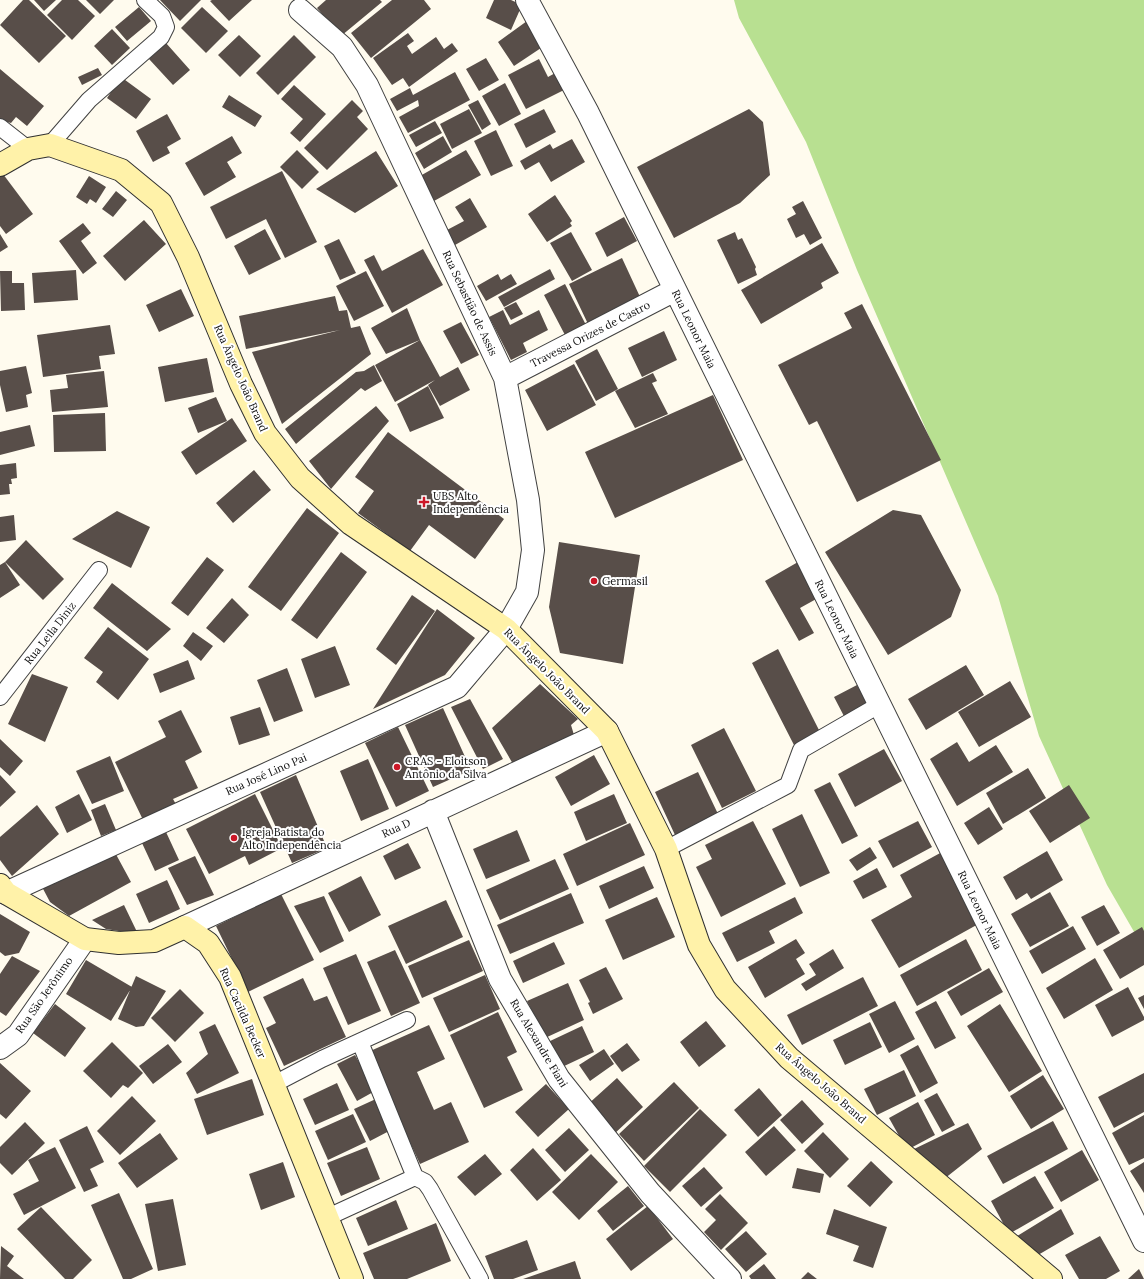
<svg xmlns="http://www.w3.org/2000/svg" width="1144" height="1279" font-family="Lora,serif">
  <rect width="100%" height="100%" fill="#fffbee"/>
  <path fill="#b8e091" d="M734 0H1144V949L1107 885 1039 736 998 596 857 270 806 142 739 18Z"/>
  <path fill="#584e49" d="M23 0H29L66 36 39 63 0 25Z
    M34 0H56L44 11Z
    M62 0H78L95 16 72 40 47 15Z
    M86 0H114L100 14Z
    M160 0H201L180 21Z
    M212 0H252L229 21 210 1Z
    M326 0H380L382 2 341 36 317 8Z
    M392 0H424L431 9 371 58 351 33Z
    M494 0H511L522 5 511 30 486 18Z
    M139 7 151 21 127 41 115 27Z
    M202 7 228 31 206 53 181 28Z
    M527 21 544 46 514 66 498 42Z
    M112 29 130 48 112 65 94 46Z
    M408 33 414 41 407 46 412 54 436 37 444 49 452 43 458 51 409 87 403 78 392 85 373 58Z
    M239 35 261 56 240 77 218 55Z
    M294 35 316 57 278 95 256 73Z
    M166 43 190 70 173 85 149 59Z
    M486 58 499 80 479 91 466 69Z
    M539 59 548 77 557 72 566 89 526 109 508 75Z
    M98 68 102 75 82 85 78 77Z
    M0 69 44 106 27 126 16 117 11 123 0 120Z
    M455 72 470 100 408 133 399 117 419 106 418 100 397 111 390 99 410 88 413 95Z
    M121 77 151 99 136 119 107 98Z
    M505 83 521 114 499 126 482 96Z
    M294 85 326 114 300 142 290 133 303 119 281 99Z
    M229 95 262 116 255 127 222 107Z
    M352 100 363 111 357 117 368 129 327 170 304 148Z
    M478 100 491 124 482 130 468 105Z
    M469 109 482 133 452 149 440 124Z
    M544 109 556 132 526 148 514 124Z
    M749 109 763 122 770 175 740 203 674 238 637 167Z
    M167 114 181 139 167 147 170 153 153 162 136 131Z
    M435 121 442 133 416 147 409 135Z
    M496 130 513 166 491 176 474 141Z
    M232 136 242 153 227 162 236 177 204 196 185 163Z
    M443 136 452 152 424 169 415 153Z
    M572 139 585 162 551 182 539 162 525 170 520 161 550 144 553 149Z
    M297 150 319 172 302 189 280 167Z
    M466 150 481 175 434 201 420 176Z
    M376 151 398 186 355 213 316 189Z
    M0 170 33 214 6 234 0 226Z
    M282 171 317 242 285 258 266 219 226 239 210 207Z
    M89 176 106 187 96 203 90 199 87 204 76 197Z
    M116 191 127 200 113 217 102 209Z
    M555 195 572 221 570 223 572 226 547 242 528 214Z
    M470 198 487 227 455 245 447 230 464 221 455 207Z
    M803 201 822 238 810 245 804 234 796 238 787 219 796 214 792 207Z
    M624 217 637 241 607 257 595 233Z
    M144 220 166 244 125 281 103 256Z
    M83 223 91 233 81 241 97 263 83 274 59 241Z
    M265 229 281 259 249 275 234 246Z
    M571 232 592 270 572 281 550 243Z
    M735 232 738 240 742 238 756 267 755 269 757 275 738 284 717 240Z
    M0 234 8 247 0 252Z
    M339 239 356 273 340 280 324 246Z
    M822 243 839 273 821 283 823 288 761 324 741 290Z
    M423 249 443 285 392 313 364 260 374 255 382 271Z
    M622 258 641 299 588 324 569 284Z
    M550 269 555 279 504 307 498 297Z
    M76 270 78 300 34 303 32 273Z
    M0 271H12V283H24L25 310 1 311Z
    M366 271 384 306 354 321 336 286Z
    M498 274 501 280 511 274 517 284 486 301 477 286Z
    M565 284 586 325 565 335 544 295Z
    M181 289 194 316 159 332 146 305Z
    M335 296 339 311 347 310 351 328 360 326 371 354 282 424 252 352 340 330 246 349 239 316Z
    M516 302 523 314 511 320 504 308Z
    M862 304 941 460 857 502 817 421 809 425 778 365 852 328 844 313Z
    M407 308 420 340 386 354 371 328Z
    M503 310 510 325 539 310 548 330 523 343 527 352 511 360 489 317Z
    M461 322 479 355 461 364 443 331Z
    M110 325 115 354 99 356 101 369 43 377 37 335Z
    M664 331 677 360 642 377 628 348Z
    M420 340 440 377 458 367 470 390 440 406 428 385 435 380 395 402 375 365Z
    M597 349 618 389 596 401 575 361Z
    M207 358 214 392 165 402 158 367Z
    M574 364 596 405 547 431 525 390Z
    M374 365 382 381 365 391 361 388 296 444 285 429 356 372 364 371Z
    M26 366 32 393 26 395 28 407 6 412 0 385V371Z
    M104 371 108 407 52 412 50 390 68 388 66 375Z
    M653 373 657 381 652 383 668 414 635 428 615 391Z
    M428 386 444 418 410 432 397 404Z
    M713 395 743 460 615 518 585 452Z
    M216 397 227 421 198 433 188 408Z
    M376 406 389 421 331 489 309 461Z
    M105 413 106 451 54 452 53 415Z
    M232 418 247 441 196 475 181 452Z
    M30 425 35 446 0 455V432Z
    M388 432 504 519 475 559 429 525 410 551 358 513 374 491 355 477Z
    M16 463 17 478 11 479 12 484H9L10 494 0 495V465Z
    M254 470 271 490 233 523 216 503Z
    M307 508 339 533 281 611 248 587Z
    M893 510 921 515 961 590 951 617 888 655 825 552Z
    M117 511 150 527 131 568 72 539Z
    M14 515 16 540 0 542V517Z
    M26 540 64 579 43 600 5 562Z
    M559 542 640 555 623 664 560 653 549 607Z
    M341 552 367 572 317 639 291 620Z
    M207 557 224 570 188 616 171 603Z
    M5 562 20 585 0 598V565Z
    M798 562 818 598 800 608 814 633 799 641 765 581Z
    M112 583 171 629 147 651 93 608Z
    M412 595 435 611 396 665 376 649Z
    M232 598 249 615 224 643 206 628Z
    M437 609 475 638 445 675 373 709Z
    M108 627 149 659 118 700 96 682 103 672 84 658Z
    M193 632 213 646 201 661 183 646Z
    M335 646 350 685 315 698 301 659Z
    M778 649 821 734 795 747 752 663Z
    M188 660 195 679 160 693 153 674Z
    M966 665 984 695 926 730 908 699Z
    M287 668 303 711 274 722 257 680Z
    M32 674 68 687 45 742 8 724Z
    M1010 681 1031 717 979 747 958 712Z
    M540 684 578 719 571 725 574 735 513 764 492 728Z
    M857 685 869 707 846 720 834 697Z
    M470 699 503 759 483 769 451 707Z
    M260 707 270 735 239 745 230 717Z
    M443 708 471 770 433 787 405 725Z
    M181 710 202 752 185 761 198 788 173 799 178 808 145 824 115 762 166 737 158 721Z
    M398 727 429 791 396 807 365 743Z
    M724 728 756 791 722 808 691 745Z
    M0 739 23 761 10 776 0 767Z
    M957 742 969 762 996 745 1013 772 957 806 930 759Z
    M884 749 902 781 855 807 838 774Z
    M594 755 610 784 571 806 555 777Z
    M110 756 124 791 92 804 76 771Z
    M368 759 389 809 361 821 340 771Z
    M1028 768 1046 798 1003 824 986 793Z
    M698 772 718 814 675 835 655 792Z
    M0 775 16 792 0 807Z
    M296 775 327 848 292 863 260 792Z
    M830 782 858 836 842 844 814 790Z
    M1069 785 1090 818 1050 843 1029 811Z
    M79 794 92 820 67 833 55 807Z
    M255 794 282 848 249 865 245 856 209 874 186 829Z
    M614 794 627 823 586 841 574 812Z
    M105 804 116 830 101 836 91 810Z
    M37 805 59 834 12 876 0 860V837Z
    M989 807 1003 829 978 845 964 823Z
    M802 814 830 873 800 887 772 829Z
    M753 821 786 884 721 917 696 867 712 859 705 845Z
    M918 821 932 847 893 868 878 841Z
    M630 823 645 855 577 886 563 854Z
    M517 830 530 861 486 879 473 849Z
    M166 832 179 860 155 871 142 843Z
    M408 843 421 868 395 880 383 856Z
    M112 847 131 882 69 916 50 902 41 885Z
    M870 847 877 858 857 871 849 860Z
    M1047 851 1063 880 1031 899 1027 893 1016 900 1003 877Z
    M942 852 982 922 899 968 871 920 912 897 900 875Z
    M195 856 214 895 187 905 168 868Z
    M555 859 569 889 500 920 486 890Z
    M644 866 654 888 609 909 599 886Z
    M877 868 887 887 863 899 853 881Z
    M361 876 381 915 349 932 328 893Z
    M167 880 180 909 149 923 136 894Z
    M1050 892 1069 926 1030 947 1011 914Z
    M571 893 584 923 510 954 497 925Z
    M281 894 314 960 248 992 216 926Z
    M324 896 344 941 320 953 294 906Z
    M657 897 675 937 623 960 605 920Z
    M795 897 803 913 769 931 775 943 737 962 722 933Z
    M446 900 463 937 406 964 388 926Z
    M124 905 138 934 106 929 92 920Z
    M1104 905 1120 933 1097 946 1081 917Z
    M0 914 30 932 19 953 5 956 0 952Z
    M1073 926 1086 949 1042 974 1029 951Z
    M1142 927 1144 931V965L1120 979 1103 950Z
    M796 939 805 953 796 959 805 974 765 998 748 967Z
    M966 939 982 970 917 1006 900 975Z
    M469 940 483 971 422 998 408 966Z
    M554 942 565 964 523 983 513 961Z
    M833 949 844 968 806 991 801 984 816 975 809 964Z
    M395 950 420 1003 391 1016 367 962Z
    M356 954 381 1011 348 1025 323 968Z
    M12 956 40 971 6 1016 0 1012V974Z
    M1095 958 1113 990 1064 1019 1046 988Z
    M86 960 132 987 111 1021 66 994Z
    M606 967 623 999 593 1014 588 1003 590 1002 579 980Z
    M989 968 1003 992 961 1016 947 992Z
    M485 975 500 1009 449 1032 433 998Z
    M136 976 166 991 144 1026 136 1027 118 1019Z
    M863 977 878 1006 802 1045 787 1015Z
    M303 978 314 1001 327 996 346 1037 284 1066 266 1028 276 1023 263 997Z
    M568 983 584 1020 545 1038 527 1001Z
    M1128 987 1144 1017V1020L1112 1037 1095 1005Z
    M180 989 204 1013 175 1042 151 1018Z
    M1144 995V1009L1138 998Z
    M895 1001 915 1039 889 1053 869 1014Z
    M936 1001 956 1038 935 1049 915 1012Z
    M55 1004 86 1028 65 1057 33 1033Z
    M1000 1004 1042 1071 1009 1092 967 1026Z
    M498 1012 517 1052 507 1057 523 1090 484 1108 450 1035Z
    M706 1021 726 1046 699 1067 680 1042Z
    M870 1022 882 1047 845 1065 833 1040Z
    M215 1024 239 1073 197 1094 186 1073 208 1054 199 1032Z
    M429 1025 445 1059 417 1072 434 1110 451 1102 469 1142 420 1164 368 1052Z
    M582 1026 594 1052 560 1068 548 1042Z
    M112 1042 143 1073 128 1088 123 1085 111 1098 83 1071Z
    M627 1043 640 1060 622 1072 610 1056Z
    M168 1044 182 1062 153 1084 139 1066Z
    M918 1045 938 1083 920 1093 900 1055Z
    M604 1049 614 1064 590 1081 579 1065Z
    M355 1055 375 1091 357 1101 337 1064Z
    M0 1063 31 1091 6 1119 0 1114Z
    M904 1070 916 1096 877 1115 864 1089Z
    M1144 1073V1112L1114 1128 1098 1097Z
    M1043 1075 1064 1109 1031 1129 1010 1096Z
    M617 1078 643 1107 613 1135 586 1106Z
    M252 1079 264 1115 207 1135 194 1099Z
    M674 1082 699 1108 644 1161 619 1134Z
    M337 1083 349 1110 315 1125 303 1099Z
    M546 1084 569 1109 538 1137 515 1112Z
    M759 1088 782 1115 758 1137 734 1110Z
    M937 1093 955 1125 942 1132 924 1100Z
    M132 1096 156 1121 120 1155 97 1131Z
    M378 1098 393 1129 370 1141 354 1109Z
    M802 1100 824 1124 802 1144 780 1120Z
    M918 1102 935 1135 907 1150 889 1118Z
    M700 1109 727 1135 670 1192 644 1166Z
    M353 1114 366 1142 328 1160 315 1131Z
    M1144 1115V1158L1129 1165 1112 1133Z
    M1053 1121 1068 1149 1003 1184 987 1156Z
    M25 1122 45 1143 12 1175 0 1163V1147Z
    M968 1123 982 1149 944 1179 912 1150Z
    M87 1126 104 1162 90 1169 98 1186 84 1192 59 1140Z
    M774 1126 796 1150 766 1176 745 1152Z
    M569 1128 589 1150 565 1172 545 1150Z
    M823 1132 849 1159 830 1178 804 1151Z
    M160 1133 178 1159 137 1188 118 1163Z
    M55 1147 76 1188 24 1215 13 1194 39 1181 28 1160Z
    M367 1147 380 1179 341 1196 327 1163Z
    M533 1148 561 1180 537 1201 510 1170Z
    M1082 1150 1099 1180 1061 1202 1044 1172Z
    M485 1154 502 1174 475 1196 457 1177Z
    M591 1154 618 1182 579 1220 552 1192Z
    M871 1161 893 1182 870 1207 847 1186Z
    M283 1162 295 1197 261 1210 249 1174Z
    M1144 1162V1193L1130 1171Z
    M704 1167 723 1188 701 1207 682 1186Z
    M797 1168 824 1174 820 1193 792 1188Z
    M1035 1176 1054 1208 1009 1234 991 1201Z
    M628 1186 644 1206 613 1231 597 1211Z
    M119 1193 153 1269 131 1279H123L91 1205Z
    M720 1194 748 1223 721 1250 704 1232 716 1220 705 1209Z
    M173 1199 186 1265 158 1271 145 1204Z
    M396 1200 408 1229 368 1246 356 1218Z
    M648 1206 673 1239 631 1271 606 1239Z
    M41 1207 92 1260 73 1279H65L17 1229Z
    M834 1209 887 1227 873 1268 853 1261 859 1246 826 1234Z
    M1061 1209 1074 1234 1038 1255 1014 1238Z
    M436 1223 451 1261 407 1279H374L363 1253Z
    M746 1231 767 1254 746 1272 725 1249Z
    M1100 1236 1120 1271 1106 1279H1079L1065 1255Z
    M527 1240 538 1270 513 1279H494L485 1256Z
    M1 1246 14 1256 7 1266 24 1279H0Z
    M575 1261 581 1279H523Z
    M764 1264 776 1279H751L749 1276Z
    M1139 1269 1144 1279H1128Z
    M808 1272 817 1279H801Z"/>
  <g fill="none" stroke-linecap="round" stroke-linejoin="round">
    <defs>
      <path id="lane" d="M0 127 28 149
        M50 145 89 100 161 37 166 27 162 16 145 0
        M0 697 99 570
        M666 849 788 785 801 750 879 705
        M360 1042 415 1177
        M274 1084 322 1059 407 1020
        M328 1217 415 1177 425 1182 430 1189 480 1279"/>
      <path id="street" d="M527 0 588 113 1144 1241
        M505 378 675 290
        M433 811 500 979 559 1079 650 1193 730 1279
        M6 893 457 687 506 629 527 592 533 550 528 500 505 378 367 85 342 47 300 10
        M185 927 607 731
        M0 1048 18 1035 85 939"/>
      <path id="secondary" d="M0 165 28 149 50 145 121 170 161 203 188 257 241 384 265 433 300 478 351 524 506 629 607 731 666 849 699 945 725 989 789 1058 1051 1279
        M0 885 6 893 85 939 119 943 154 941 185 927 208 943 230 977 352 1279"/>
    </defs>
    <use href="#lane" stroke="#414141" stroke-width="18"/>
    <use href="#street" stroke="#414141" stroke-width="24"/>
    <use href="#secondary" stroke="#303030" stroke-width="24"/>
    <use href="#lane" stroke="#fff" stroke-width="16"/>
    <use href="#street" stroke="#fff" stroke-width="22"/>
    <use href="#secondary" stroke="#fff2a9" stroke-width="22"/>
  </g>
  <g fill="#cc1727" stroke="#fff" stroke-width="1.5">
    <path d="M422 496h4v4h4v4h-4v4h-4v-4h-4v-4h4z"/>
    <circle cx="594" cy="581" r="4"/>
    <circle cx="397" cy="767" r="4"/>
    <circle cx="234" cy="838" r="4"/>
  </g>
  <g text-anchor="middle" stroke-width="4" stroke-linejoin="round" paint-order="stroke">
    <g font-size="11" fill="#0e0e0e" stroke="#fff">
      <text transform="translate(470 303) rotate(65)" y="4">Rua Sebastião de Assis</text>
      <text transform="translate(694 329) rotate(64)" y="4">Rua Leonor Maia</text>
      <text transform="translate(590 334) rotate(-27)" y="4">Travessa Orizes de Castro</text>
      <text transform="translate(241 378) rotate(66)" y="4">Rua Ângelo João Brand</text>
      <text transform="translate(837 619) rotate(64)" y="4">Rua Leonor Maia</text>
      <text transform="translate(50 633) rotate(-52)" y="4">Rua Leila Diniz</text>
      <text transform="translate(547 671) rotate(45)" y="4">Rua Ângelo João Brand</text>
      <text transform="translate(266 774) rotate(-24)" y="4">Rua José Lino Pai</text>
      <text transform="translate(396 828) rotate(-25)" y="4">Rua D</text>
      <text transform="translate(980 910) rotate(64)" y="4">Rua Leonor Maia</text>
      <text transform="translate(44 995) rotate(-55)" y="4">Rua São Jerônimo</text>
      <text transform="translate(243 1013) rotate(66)" y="4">Rua Cacilda Becker</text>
      <text transform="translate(539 1043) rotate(59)" y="4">Rua Alexandre Fiani</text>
      <text transform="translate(821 1083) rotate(41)" y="4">Rua Ângelo João Brand</text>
    </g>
    <g font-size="11" fill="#0e0e0e" stroke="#fff" text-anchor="start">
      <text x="433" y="500">UBS Alto<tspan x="433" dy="13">Independência</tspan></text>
      <text x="602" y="585">Germasil</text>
      <text x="405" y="765">CRAS - Eloitson<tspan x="405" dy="13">Antônio da Silva</tspan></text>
      <text x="242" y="836">Igreja Batista do<tspan x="242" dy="13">Alto Independência</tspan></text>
    </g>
  </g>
</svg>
